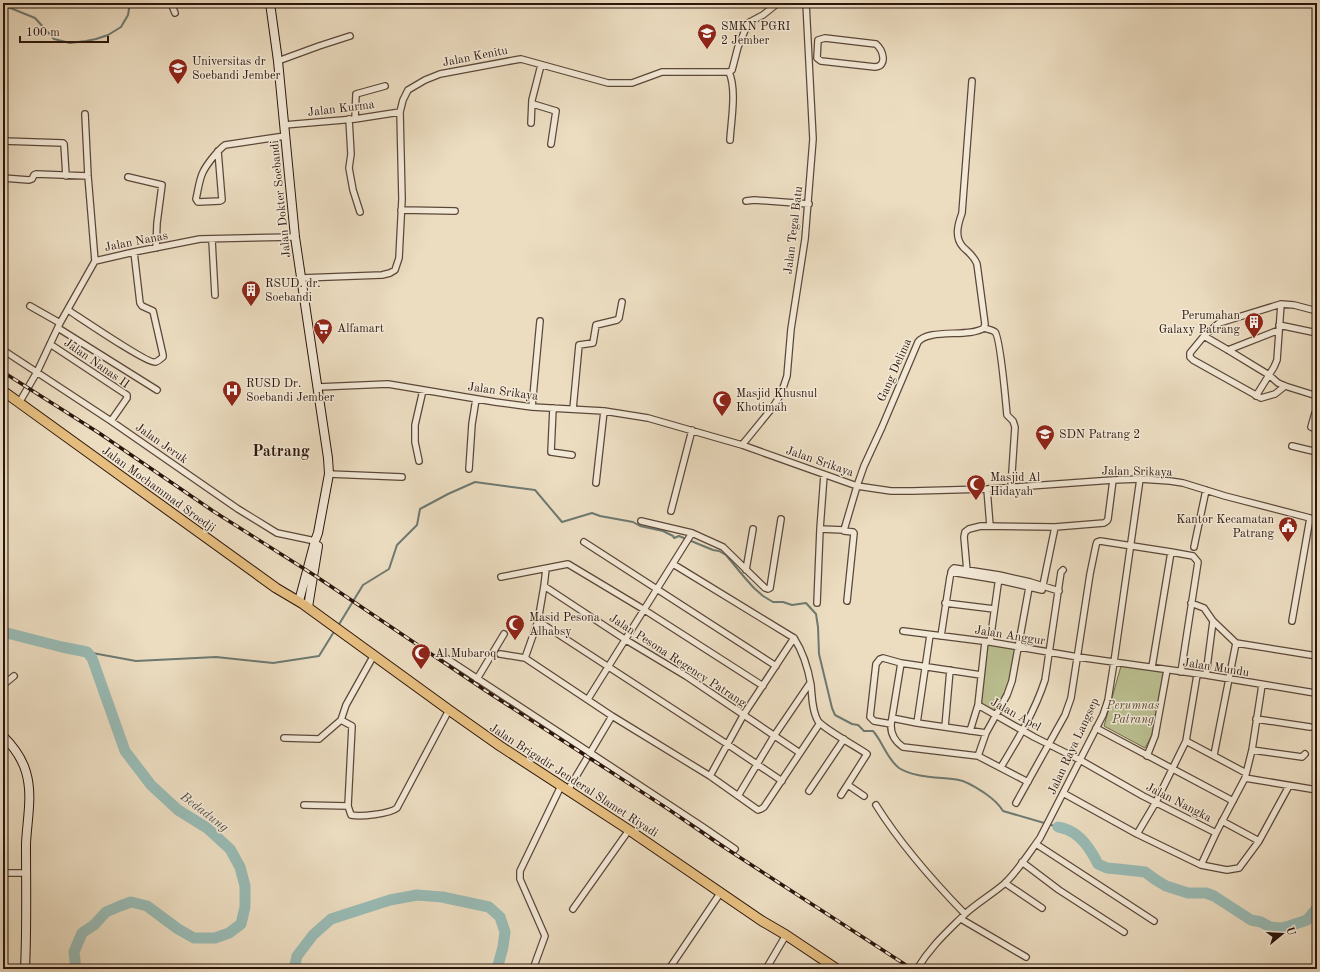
<svg xmlns="http://www.w3.org/2000/svg" width="1320" height="972" font-family="'Old Standard TT',serif">
  <rect width="100%" height="100%" fill="#ecddc1"/>
  <filter id="stains"><feTurbulence type="fractalNoise" baseFrequency=".005" numOctaves="4"/><feColorMatrix values="0 0 0 0 .2 0 0 0 0 .09 0 0 0 0 .02 0 0 0 .5 -.17"/></filter>
  <radialGradient id="worn" r=".72"><stop offset=".6" stop-color="#630" stop-opacity="0"/><stop offset="1" stop-color="#630" stop-opacity=".3"/></radialGradient>
  <path fill="#bbc091" stroke="#736a4e" d="M985 642 1019 647 1012 681 996 715 978 704Z
    M1121 666 1164 672 1155 730 1145 748 1104 726Z"/>
  <g fill="none" stroke-linecap="round" stroke-linejoin="round">
    <path stroke="#6d7971" stroke-width="2" d="M3 5 35 18 54 39 70 43 86 41 96 39 108 35 121 27 128 15 130 3
      M338 626 363 585 389 569 397 545 417 525 420 509 448 494 475 482 535 490 562 522 592 513 600 516 633 522 640 526 663 531 673 536 674 538 679 536 713 550 719 551 726 555 745 578 754 588 763 596 773 602H783L792 605 806 603 816 614 818 627 819 654 832 708 835 715 852 724 858 725 864 731H873C883 742 886 758 899 768 914 778 942 777 959 780 969 782 978 789 986 794 993 799 999 804 1003 811L1058 827
      M87 652 136 661 216 657 273 663 319 656 335 630"/>
    <path stroke="#99bbb5" stroke-width="11" d="M3 632 62 647 87 652 92 658 125 751 151 785 178 810 207 828 230 849 240 867 245 886V907L241 924 229 933 215 938H194L178 929 147 906 131 902 120 906 106 912 94 925 82 933 74 952 76 969
      M1058 827C1062 828 1067 829 1070 831 1083 837 1092 852 1098 864L1107 868 1118 869 1145 872 1156 880 1166 886 1188 893H1206L1214 896 1251 920 1261 922 1270 927 1280 928 1289 926 1307 920 1317 908
      M294 969 297 956 313 935 331 919 390 900 417 895 442 897 489 907 500 917 505 932 503 947 497 969"/>
    <defs>
      <path id="minor" d="M171 3 175 13
        M200 3V4
        M825 38 876 44C883 50 888 66 875 67L821 61 817 58 818 40Z
        M278 61 319 46 350 36
        M729 72 732 70 738 47 748 23 763 15 778 3
        M729 72C737 90 731 121 730 140
        M533 104 556 111 551 144
        M85 114 88 176 95 261
        M349 119 351 154 349 168 353 190 360 212
        M355 119 356 94 385 86
        M531 123 532 100 541 65
        M284 125 355 119 400 112
        M3 141 63 143 64 144 66 176
        M218 151 222 200 220 201 198 202 196 199C198 191 199 180 203 172 207 164 218 150 225 145L285 136
        M128 177 162 185 157 223 156 248
        M3 178 29 180 32 179 34 175 36 174 88 176
        M746 201 754 200 809 204
        M401 210 455 211
        M212 240 215 295
        M301 278 382 275 390 273 395 270 399 258 402 199 400 112 403 100 408 90 425 80 440 74 515 60 521 59 608 83H632L662 72H729
        M30 306 60 323
        M68 310C79 317 148 364 155 362 158 362 161 358 163 357V355L153 311 142 306 140 303 134 252
        M1279 325 1317 333
        M58 328 157 390
        M984 328C987 329 993 330 995 332 1000 337 1006 404 1007 415L1013 421 1015 427 1011 487
        M1204 336 1219 323 1281 304 1294 305 1317 311
        M50 344 127 395V398L111 421
        M3 350 111 421 238 509 277 533 315 541
        M1228 350 1279 330
        M1285 386 1275 394 1261 398 1193 360 1190 357V353L1204 336 1228 350 1269 375 1278 383 1285 386 1317 396
        M318 387 388 384 495 402 532 407 604 411 648 418 742 445 857 486 891 491H912L987 489 1113 480 1140 479 1170 481 1183 483 1225 496 1310 518 1317 519
        M1256 396 1274 367 1277 360 1281 304
        M19 403 37 372 60 323 95 261 134 252 200 239 295 237
        M532 407 540 321
        M553 408 551 452 572 455
        M573 409 579 345 593 343 596 325 617 320 619 318 622 302
        M1315 413 1311 427 1317 430
        M742 445 773 407 781 394 787 376 791 329 805 239 813 139 806 3
        M1292 446 1317 452
        M419 461 415 442V425L423 390
        M469 469 472 424 476 399
        M329 474 402 477
        M596 483 604 411
        M987 489 990 526
        M671 511 692 430
        M641 521 692 533 723 547 765 588 768 589 770 588 781 519
        M820 529 844 530
        M584 542 776 666
        M1194 547 1206 490
        M1171 552 1193 556 1198 562 1181 672
        M673 564 794 638 744 714 710 776
        M746 570 753 529
        M967 571 964 537 965 532 969 529 981 526 1055 527 1104 523 1107 521 1108 519 1113 480
        M951 572 999 580 1042 590 1055 527
        M501 577 568 564 643 609 763 686
        M544 586 626 640 686 676 800 753
        M847 601 854 533 853 532 844 531V530L857 486 864 466 882 427 918 342C929 328 969 338 984 328L985 324 977 264C974 256 969 253 963 247 954 237 958 224 962 213L972 81
        M817 603 820 529 824 475
        M945 603 994 609
        M1191 603 1204 608 1213 621 1236 643
        M538 621 727 744 782 781
        M1292 621 1310 518
        M903 631 990 642 1078 657 1206 675 1315 693
        M941 636 950 577 952 570 954 568 999 575 1030 582 1059 591
        M794 638C803 652 808 668 811 685 812 696 812 711 818 721 824 729 857 747 867 754L841 795
        M985 642 978 705 1034 737 1080 760 1143 796 1216 833 1245 778 1252 750 1262 685
        M990 642 999 577
        M500 654 525 658 612 716 710 776 758 810 761 809 764 807 820 723
        M446 658 703 827 735 849
        M525 658 538 621 544 586 546 569
        M901 663 892 718 917 723 986 733
        M1206 675 1213 621
        M477 679 504 634
        M3 685 14 676
        M588 699 692 533
        M892 718C889 730 893 740 903 747L978 756 1028 782
        M1256 719 1310 727
        M341 720 352 726 348 806 351 815C360 817 390 814 397 808L449 710
        M917 723 930 635
        M891 724 874 721 870 717 876 664 880 659 883 658 901 663 981 675
        M945 727 950 670
        M1096 728 1233 801
        M970 731 978 705
        M284 738 319 739 341 720 346 705 374 655
        M1186 741 1246 773
        M1252 750 1302 757 1305 754
        M1214 755 1236 643 1317 656
        M978 756 986 733 1007 695 1012 681 1030 582
        M1147 756 1155 736 1167 670
        M1001 767C1018 739 1035 711 1045 680L1061 572 1063 570
        M1245 778 1317 790
        M848 785 864 796
        M568 790 612 716
        M809 791 844 739
        M1063 793 1137 834 1201 865 1227 870 1239 868 1259 841 1289 786
        M738 796 774 736 810 683
        M1016 803 1065 715 1071 698 1090 574 1096 545 1097 542 1100 541 1171 552 1152 667
        M304 805 348 806
        M876 805C901 845 932 880 965 914
        M1222 821 1259 841
        M1137 834 1156 802 1186 741 1197 675
        M1036 844 1154 921
        M1022 862 1059 890 1124 932
        M1201 865 1216 833
        M3 873H26
        M1005 883 1042 908
        M573 909 629 830
        M961 919 1026 957
        M3 927 4 928
        M533 969 545 936 520 879V871L561 786
        M669 969 721 892
        M766 969 786 935
        M917 969C931 946 946 933 965 914 977 903 991 895 1004 884 1018 871 1029 853 1040 838L1103 715 1108 700 1114 662 1140 479"/>
      <path id="secondary" d="M270 3 278 61 295 237 328 458 329 474 318 533 315 541 299 601
        M308 607 318 546
        M3 736C13 746 22 758 26 772 33 795 27 820 26 844 26 886 27 927 25 969"/>
      <path id="primary" d="M3 391 276 588 303 604 449 710 500 746 629 830 762 921 786 935 837 969"/>
    </defs>
    <use href="#minor" stroke="#5b4739" stroke-width="8"/>
    <use href="#secondary" stroke="#2b150c" stroke-width="10"/>
    <use href="#primary" stroke="#2b150c" stroke-width="11"/>
    <use href="#minor" stroke="#f3e9d7" stroke-width="5.5"/>
    <use href="#secondary" stroke="#f3e9d7" stroke-width="8"/>
    <use href="#primary" stroke="#e6be80" stroke-width="9"/>
    <defs>
      <path id="rail" d="M3 372 99 433 213 511 314 575 486 691 668 809 716 842 912 969"/>
    </defs>
    <use href="#rail" stroke="#2b150c" stroke-width="3.5"/>
    <use href="#rail" stroke="#f3e9d7" stroke-width="2" stroke-dasharray="6" stroke-linecap="butt"/>
  </g>
  <defs>
    <symbol id="school-pin" viewBox="-11 -11 22 30"><path d="M0 17L-7.5 6A9.5 9.5 0 1 1 7.5 6Z" fill="#8f2418" stroke="#f3e9d7"/><path d="M0-5L7-2L0 1L-7-2ZM-4 1L0 2.5L4 1V4Q0 6-4 4Z" fill="#fff"/></symbol>
    <symbol id="university-pin" viewBox="-11 -11 22 30"><path d="M0 17L-7.5 6A9.5 9.5 0 1 1 7.5 6Z" fill="#8f2418" stroke="#f3e9d7"/><path d="M0-5L7-2L0 1L-7-2ZM-4 1L0 2.5L4 1V4Q0 6-4 4Z" fill="#fff"/></symbol>
    <symbol id="building-pin" viewBox="-11 -11 22 30"><path d="M0 17L-7.5 6A9.5 9.5 0 1 1 7.5 6Z" fill="#8f2418" stroke="#f3e9d7"/><path d="M-4-6H4V6H1V3H-1V6H-4ZM-2.5-4.3h1.7v1.8h-1.7ZM.8-4.3h1.7v1.8H.8ZM-2.5-1h1.7V.8h-1.7ZM.8-1h1.7V.8H.8Z" fill="#fff"/></symbol>
    <symbol id="supermarket-pin" viewBox="-11 -11 22 30"><path d="M0 17L-7.5 6A9.5 9.5 0 1 1 7.5 6Z" fill="#8f2418" stroke="#f3e9d7"/><path d="M-6-5.5h2.5l.6 2H6L4.5 2H-2.5L-4.4-4H-6ZM-1.5 3.2a1.3 1.3 0 1 0 .1 0ZM3 3.2a1.3 1.3 0 1 0 .1 0Z" fill="#fff"/></symbol>
    <symbol id="hospital-pin" viewBox="-11 -11 22 30"><path d="M0 17L-7.5 6A9.5 9.5 0 1 1 7.5 6Z" fill="#8f2418" stroke="#f3e9d7"/><path d="M-5-5h3v3.5h4V-5h3V5h-3V1.5h-4V5h-3Z" fill="#fff"/></symbol>
    <symbol id="mosque-pin" viewBox="-11 -11 22 30"><path d="M0 17L-7.5 6A9.5 9.5 0 1 1 7.5 6Z" fill="#8f2418" stroke="#f3e9d7"/><path d="M3.5-4.9A6 6 0 1 0 3.5 4.9A5 5 0 1 1 3.5-4.9Z" fill="#fff"/></symbol>
    <symbol id="civic-pin" viewBox="-11 -11 22 30"><path d="M0 17L-7.5 6A9.5 9.5 0 1 1 7.5 6Z" fill="#8f2418" stroke="#f3e9d7"/><path d="M-.6-6.5H3V-4.5H.6V-3L4-1V1h2V6H-6V1h2V-1L-.6-3ZM-1.2 2.5V6h2.4V2.5Z" fill="#fff"/></symbol>
  </defs>
  <g fill-rule="evenodd">
    <use href="#school-pin" x="696" y="22" width="22" height="30"/>
    <use href="#university-pin" x="167" y="57" width="22" height="30"/>
    <use href="#building-pin" x="240" y="279" width="22" height="30"/>
    <use href="#building-pin" x="1243" y="311" width="22" height="30"/>
    <use href="#supermarket-pin" x="312" y="317" width="22" height="30"/>
    <use href="#hospital-pin" x="221" y="379" width="22" height="30"/>
    <use href="#mosque-pin" x="711" y="389" width="22" height="30"/>
    <use href="#school-pin" x="1034" y="423" width="22" height="30"/>
    <use href="#mosque-pin" x="965" y="473" width="22" height="30"/>
    <use href="#civic-pin" x="1277" y="515" width="22" height="30"/>
    <use href="#mosque-pin" x="504" y="613" width="22" height="30"/>
    <use href="#mosque-pin" x="410" y="642" width="22" height="30"/>
  </g>
  <g text-anchor="middle" stroke-width="3" stroke-linejoin="round" paint-order="stroke">
    <g font-size="12" fill="#2b150c" stroke="#f3e9d7" text-anchor="start">
      <text x="721" y="30">SMKN PGRI<tspan x="721" dy="14">2 Jember</tspan></text>
      <text x="192" y="65">Universitas dr<tspan x="192" dy="14">Soebandi Jember</tspan></text>
      <text x="265" y="287">RSUD. dr.<tspan x="265" dy="14">Soebandi</tspan></text>
      <text x="1240" y="319" text-anchor="end">Perumahan<tspan x="1240" dy="14">Galaxy Patrang</tspan></text>
      <text x="337" y="332">Alfamart</text>
      <text x="246" y="387">RUSD Dr.<tspan x="246" dy="14">Soebandi Jember</tspan></text>
      <text x="736" y="397">Masjid Khusnul<tspan x="736" dy="14">Khotimah</tspan></text>
      <text x="1059" y="438">SDN Patrang 2</text>
      <text x="990" y="481">Masjid Al<tspan x="990" dy="14">Hidayah</tspan></text>
      <text x="1274" y="523" text-anchor="end">Kantor Kecamatan<tspan x="1274" dy="14">Patrang</tspan></text>
      <text x="529" y="621">Masid Pesona<tspan x="529" dy="14">Alhabsy</tspan></text>
      <text x="435" y="657">Al Mubaroq</text>
    </g>
    <g font-size="12" fill="#2b150c" stroke="#f3e9d7">
      <text transform="translate(475 56) rotate(-11)" y="4">Jalan Kenitu</text>
      <text transform="translate(341 108) rotate(-7)" y="4">Jalan Kurma</text>
      <text transform="translate(280 199) rotate(-96)" y="4">Jalan Dokter Soebandi</text>
      <text transform="translate(793 230) rotate(-83)" y="4">Jalan Tegal Batu</text>
      <text transform="translate(136 241) rotate(-11)" y="4">Jalan Nanas</text>
      <text transform="translate(97 363) rotate(35)" y="4">Jalan Nanas II</text>
      <text transform="translate(894 370) rotate(-66)" y="4">Gang Delima</text>
      <text transform="translate(503 391) rotate(8)" y="4">Jalan Srikaya</text>
      <text transform="translate(162 443) rotate(35)" y="4">Jalan Jeruk</text>
      <text transform="translate(820 461) rotate(19)" y="4">Jalan Srikaya</text>
      <text transform="translate(1137 471) rotate(1)" y="4">Jalan Srikaya</text>
      <text transform="translate(159 489) rotate(36)" y="4">Jalan Mochammad Sroedji</text>
      <text transform="translate(1010 635) rotate(9)" y="4">Jalan Anggur</text>
      <text transform="translate(678 660) rotate(33)" y="4">Jalan Pesona Regency Patrang</text>
      <text transform="translate(1216 667) rotate(9)" y="4">Jalan Mundu</text>
      <text transform="translate(1016 714) rotate(29)" y="4">Jalan Apel</text>
      <text transform="translate(1073 746) rotate(-65)" y="4">Jalan Raya Langsep</text>
      <text transform="translate(574 780) rotate(33)" y="4">Jalan Brigadir Jenderal Slamet Riyadi</text>
      <text transform="translate(1179 802) rotate(27)" y="4">Jalan Nangka</text>
    </g>
    <g font-size="12" font-style="italic" fill="#564834" stroke="#f3e9d7">
      <text x="1133" y="709">Perumnas<tspan x="1133" dy="14">Patrang</tspan></text>
    </g>
    <g font-size="13" font-style="italic" fill="#524f47" stroke="#f3e9d7">
      <text transform="translate(205 811) rotate(37)" y="5">Bedadung</text>
    </g>
    <g font-size="16" font-weight="bold" fill="#2b150c" stroke="#f3e9d7">
      <text x="281" y="456">Patrang</text>
    </g>
  </g>
  <rect width="1320" height="972" fill="none" stroke="#ecddc1" stroke-width="16"/>
  <rect x="4" y="4" width="1312" height="964" fill="none" stroke="#2b150c" stroke-width="2"/>
  <rect x="8" y="8" width="1304" height="956" fill="none" stroke="#2b150c"/>
  <g transform="translate(1282 934) rotate(72)" stroke="#f3e9d7" stroke-width="3" paint-order="stroke">
  <path d="M0-3L7 15L0 10L-7 15Z" fill="#2b150c"/>
  <text y="-6" font-size="11" font-weight="bold" text-anchor="middle" fill="#2b150c">U</text>
  </g>
  <path d="M20 36v6h88v-6" fill="none" stroke="#2b150c" stroke-width="2"/>
  <text x="26" y="36" font-size="12" fill="#2b150c" stroke="#f3e9d7" stroke-width="3" paint-order="stroke">100 m</text>
  <rect width="100%" height="100%" filter="url(#stains)"/>
  <rect width="100%" height="100%" fill="url(#worn)"/>
</svg>
